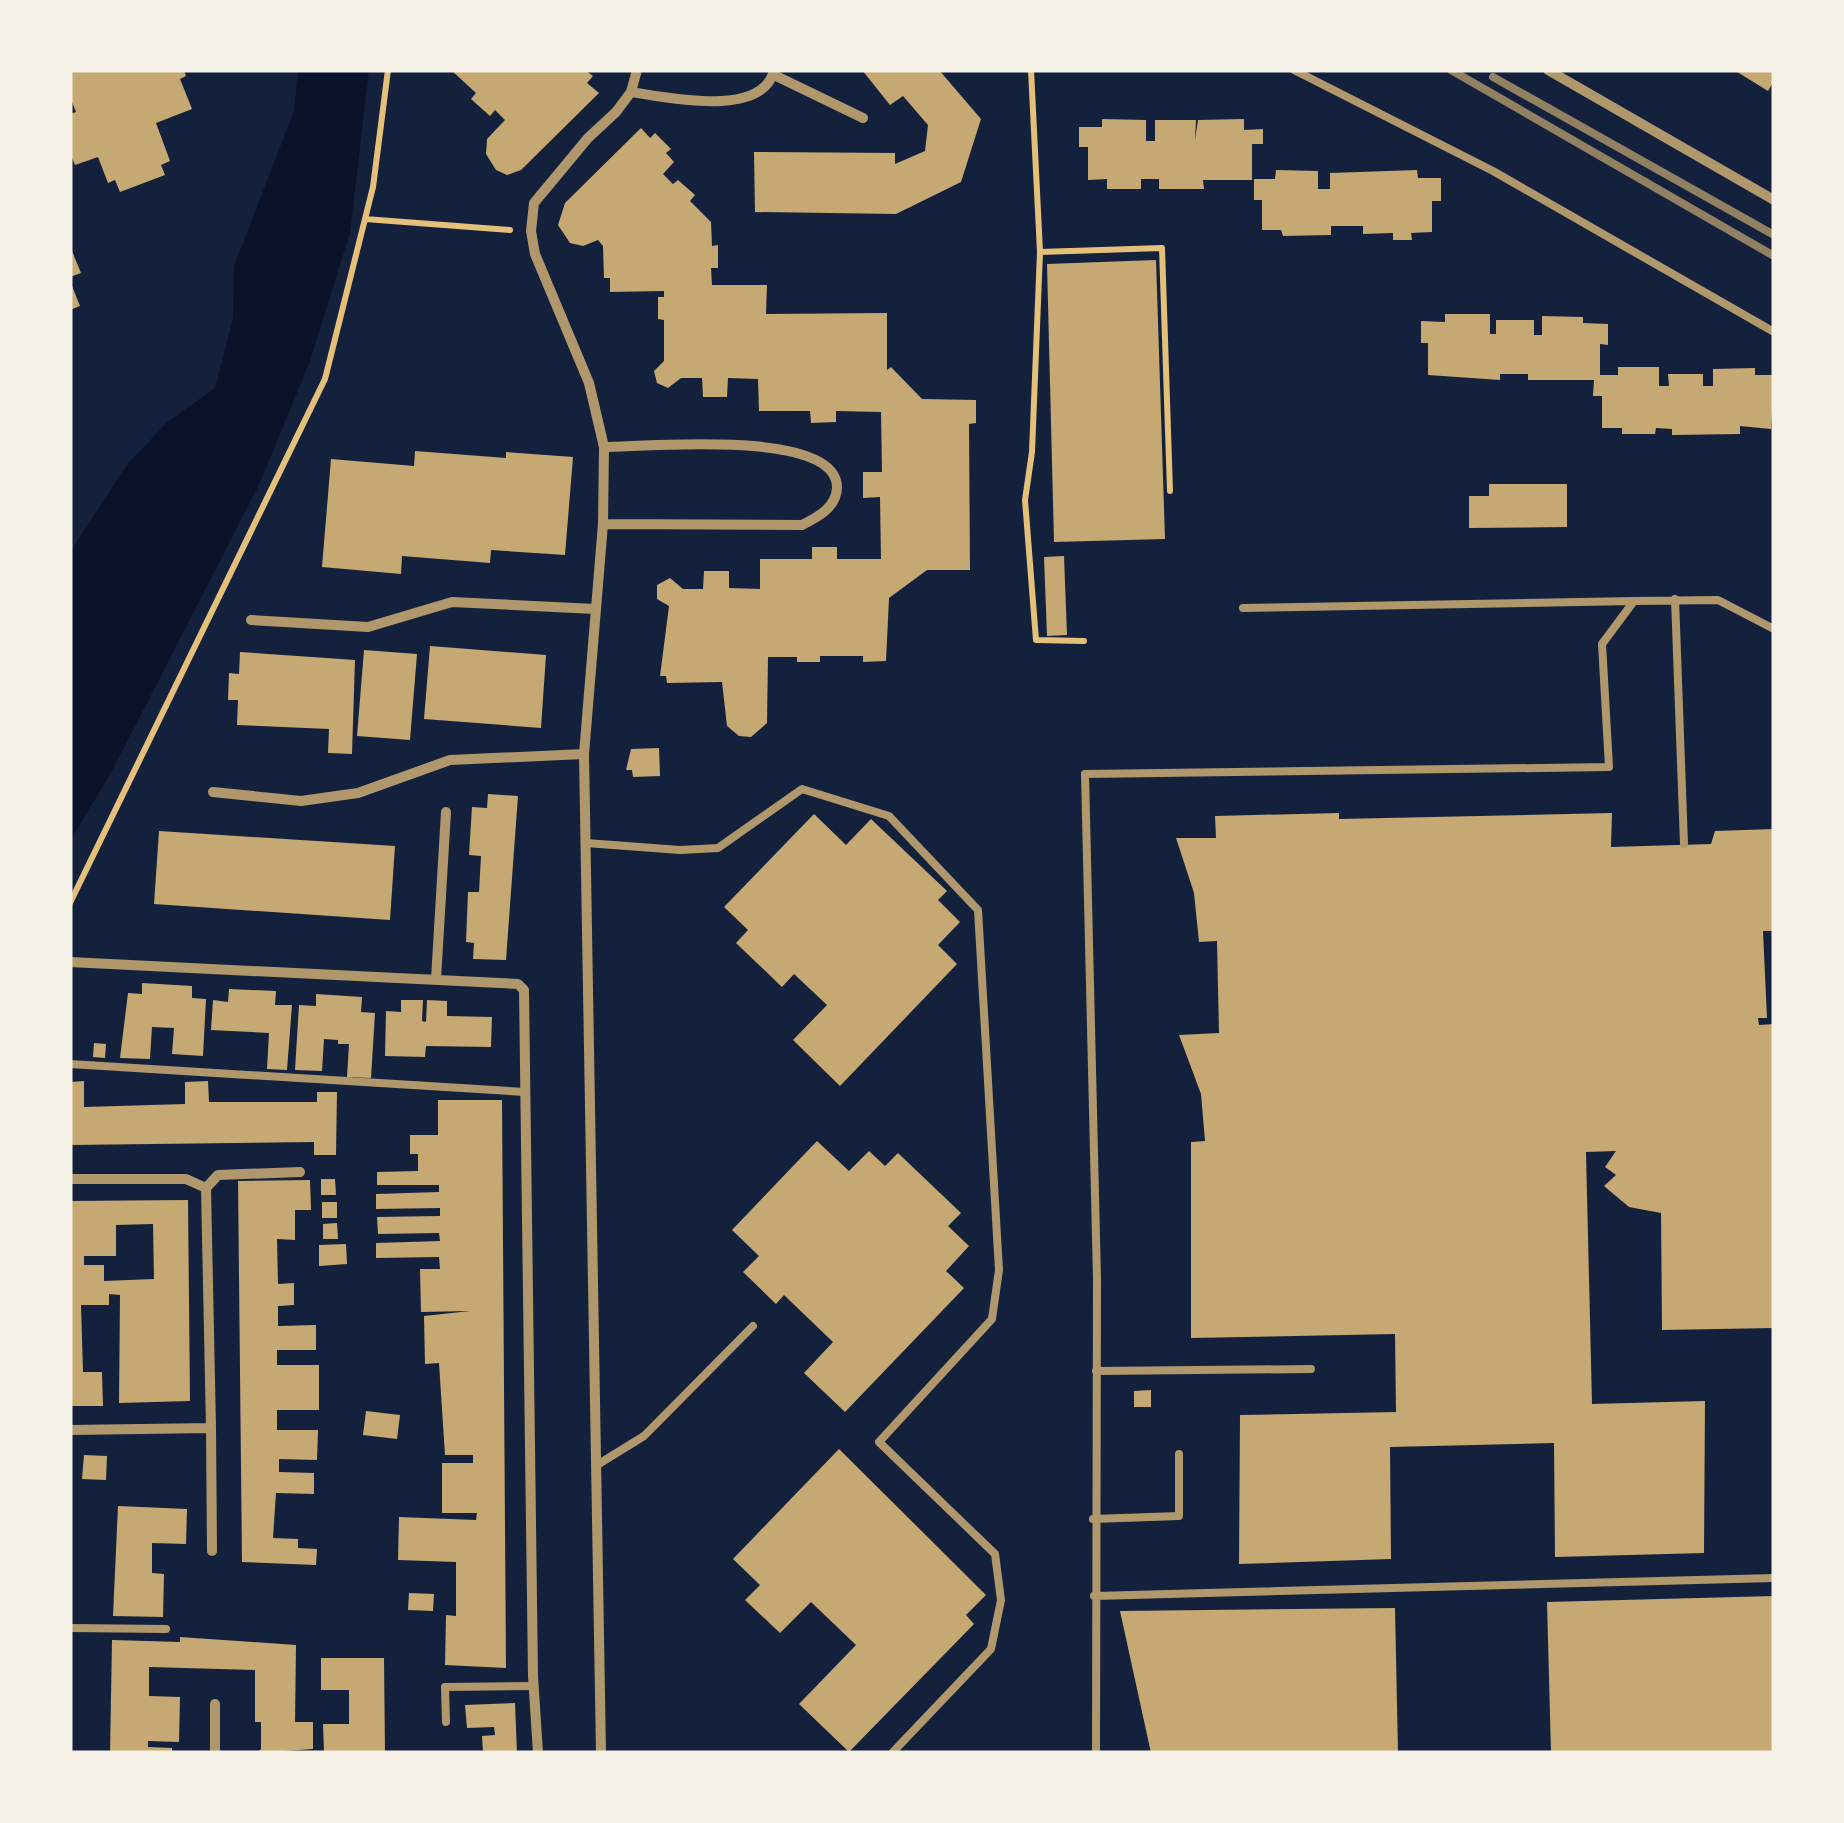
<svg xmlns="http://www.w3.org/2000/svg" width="1844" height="1823" font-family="Signika,sans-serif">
  <rect width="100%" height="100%" fill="#14213d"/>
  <path fill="#0b132b" d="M298 70H369L350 233 310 361 259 485 111 773 70 841V552L126 466 167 422 215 388 233 318 234 266 294 111Z"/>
  <path fill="#c6a872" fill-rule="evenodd" d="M70 70H184L186 76 180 79 192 109 156 123 170 161 161 165 165 175 120 192 115 180 108 183 98 157 75 165 70 153V114L76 112 70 97Z
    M451 70H585L593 76 587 83 599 93 521 170 507 175 496 170 486 154 487 139 505 120 495 110 490 116 471 99 476 93Z
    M862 70H939L981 119 961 182 896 214 755 212 754 152 895 153V164L925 151 928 125 903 96 890 105Z
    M1734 70H1774V81L1768 91Z
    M1102 119 1146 120V141H1155V120H1196L1195 140 1198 120 1244 119V130L1263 129V144H1252V180H1203L1204 189H1159V179H1141V189H1107V179L1088 180V147H1079V127H1102Z
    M641 128 650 138 655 133 671 149 666 153 674 162 663 174 673 184 678 180 695 195 690 201 711 222 712 246 718 245V268H711L712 285H767L766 314 887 313V370L891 367 922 399 976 400V423L969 424 970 570H927L889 598 886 661 863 662V656H820V662H797V657H768L767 723 751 737 739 736 727 726 722 682 667 683 666 676H660L669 606 657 599V585L670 578 683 589H703L704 571H729V588L760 589V559H812V547H837V559H881L880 497 863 498V472H882L881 412 836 411V422L811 423 810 411H759L758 379 728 378 727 397H703L702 378H681L668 388 657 383 654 371 664 361V320L658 319V297H664V291L610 292V278H604L603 246 598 240 583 246 570 243 558 225 565 203Z
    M1276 170 1318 171V189H1330V173L1417 170 1418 178H1441V201H1432V232L1411 233 1412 240H1393V233L1363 234V226H1331V235L1283 236 1281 230H1262V200H1254V179H1275Z
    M70 246 81 273 70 277Z
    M1156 260 1165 539 1054 542 1047 264Z
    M70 281 80 306 70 310Z
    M1445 314H1490V334H1496V320H1534V335H1542V316L1583 317V323L1608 324V345L1600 344V375H1618V367H1659V386H1669L1668 374H1703V386H1713V369L1755 368V375H1774L1771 429 1740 426V434L1672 435V429L1656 428 1655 434H1622V428H1602V396H1593L1594 380H1528V374H1500V380L1428 375V343H1421V321L1445 322Z
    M415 451 506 458V452L573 457 565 555 491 550 490 563 402 556 401 574 322 567 331 459 414 466Z
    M1489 484H1567V527L1469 528V496H1489Z
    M1064 556 1067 635 1047 636 1044 557Z
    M430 646 546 655 541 728 424 719Z
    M364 650 417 654 410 740 357 736Z
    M240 652 355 660 352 754 328 753 329 729 237 725 238 700H228L229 673 239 674Z
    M659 748 660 776 633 777 632 770H626L631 749Z
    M488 794 518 796 506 960 473 959 474 943 466 942 468 892H479L481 856 469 855 472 807 487 808Z
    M1339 813V819L1612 813 1611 847 1711 844 1715 831 1774 829V931H1763L1767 1018H1758L1759 1025 1774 1024V1328L1662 1330 1661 1213 1629 1207 1604 1186 1616 1175 1605 1167 1616 1151 1586 1152 1592 1404 1705 1401 1704 1553 1555 1557 1554 1443 1390 1447 1391 1559 1239 1564 1240 1415 1396 1412 1395 1334 1191 1338V1142L1205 1141 1201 1094 1179 1035 1219 1033 1217 941 1199 942 1194 893 1176 838H1216L1215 816Z
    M814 814 846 845 871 819 947 891 938 900 960 922 938 945 957 964 840 1086 793 1040 827 1005 794 974 782 987 736 943 748 930 724 907Z
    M159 831 395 846 390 920 154 904Z
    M142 983 192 986V998L206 999 203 1056 172 1054 174 1028 152 1027 150 1059 120 1058 128 993 142 994Z
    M229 989 276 991 275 1005H292L287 1070 267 1069 269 1033 211 1030 213 1000 228 1002Z
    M316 994 362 997 361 1012 375 1013 371 1078 347 1077 349 1044H338V1040L324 1039 322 1071 295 1070 299 1005 316 1006Z
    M401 1000H423L422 1021 426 1022 427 1000 447 1001V1016L492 1017 491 1047 426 1046 425 1057 385 1056 386 1011 401 1012Z
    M94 1043 106 1044 105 1058 93 1057Z
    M84 1081V1107L185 1104V1082L208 1081 209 1102H317V1092H337L336 1155H314V1142L70 1145V1082Z
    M438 1100H502L506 1668 445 1665 446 1615 456 1616V1562L398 1560 399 1517 476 1520 477 1513H442V1463H473V1455H445L439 1363 425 1364 424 1316 470 1311 421 1312 420 1269H440L439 1257 376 1258V1243L440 1241 439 1233 378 1234 377 1217 440 1216V1208L376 1209V1194L439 1192V1185H377V1172L418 1171V1154H410V1135H438Z
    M817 1141 849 1171 869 1151 885 1166 898 1153 961 1213 948 1226 969 1246 946 1271 964 1288 845 1412 804 1373 833 1342 784 1295 776 1304 743 1272 759 1256 732 1230Z
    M321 1179H335L336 1195H321Z
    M310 1180 311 1210H295V1240L277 1239 278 1284 294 1283V1305L278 1306V1326L316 1325V1350H277V1365H319V1410H277V1430H318L317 1460 279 1459V1472L314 1473V1494L276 1493 273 1538 298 1539V1548L317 1549 316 1565 242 1562 238 1181Z
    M188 1200 190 1401 119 1403 120 1295 109 1294V1305H81L83 1372H102L103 1406H70V1201ZM153 1224 154 1279 104 1281V1265H84V1256H116V1225Z
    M322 1202H337V1218H322Z
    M337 1223 338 1239H323V1224Z
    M346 1244 347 1264 319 1266V1245Z
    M1151 1390V1407H1134V1391Z
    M366 1411 400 1415 397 1439 363 1435Z
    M839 1449 986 1595 966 1615 974 1624 849 1752 799 1704 856 1645 811 1602 780 1633 745 1600 760 1585 733 1559Z
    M84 1455 107 1456 106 1480 82 1479Z
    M118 1506 187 1509 186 1544 152 1543V1573L164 1574 163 1617 113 1616Z
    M409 1593 434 1594 433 1611 408 1610Z
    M1774 1596V1753H1551L1547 1602Z
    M1395 1608 1398 1753H1151L1120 1611Z
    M180 1637 296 1645 295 1722H313V1749L257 1753 261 1749V1722H255V1670L149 1667V1696L180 1697 179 1742 148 1741V1747L172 1748V1753H110L112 1640 180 1642Z
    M321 1658H384L385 1753H324L323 1724H349V1690H321Z
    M515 1703 517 1753H483L482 1736 495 1735 494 1727 467 1728 465 1705Z"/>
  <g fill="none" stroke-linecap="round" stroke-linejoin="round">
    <path stroke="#e5c07b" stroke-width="6" d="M1031 70 1040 252 1032 452 1025 500 1036 640 1084 641
      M365 219 510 230
      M1040 252 1162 248 1170 491
      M70 903 325 379 373 187 388 70"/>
    <path stroke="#b1986c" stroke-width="8" d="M1294 70 1493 171 1774 332
      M1675 599 1684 844
      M1243 608 1634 601
      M586 843 680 850 718 848 802 789 889 816 978 910 999 1270 992 1319 879 1442 995 1554 1001 1600 991 1649 892 1753
      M70 1064 525 1092
      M1096 1371 1311 1369
      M597 1465 644 1436 753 1326
      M1093 1519 1179 1516V1454
      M1094 1596 1774 1578
      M70 1628 166 1629
      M446 1722 445 1687 534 1686
      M1096 1753 1097 1279 1085 774 1609 767 1602 644 1634 601 1718 600 1774 629"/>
    <path stroke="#b1986c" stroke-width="10" d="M1548 70 1774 200
      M774 75 863 118
      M631 92C666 97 763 119 774 70
      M603 524 802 525C818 517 837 507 837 487 836 428 645 447 604 447
      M251 620 368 627 452 602 595 609
      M213 792 301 801 358 793 450 760 584 754
      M70 962 518 984 524 990 533 1676 538 1753
      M436 979 446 812
      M70 1179H186L206 1188 211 1428 70 1430
      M206 1188 218 1175 300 1172
      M211 1428 212 1551
      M215 1704V1753
      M601 1753 584 754 603 524 604 447 589 383 535 254 531 231 534 203 588 138 616 112 631 92 637 70"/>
    <path stroke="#918062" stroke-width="8" d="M1451 70 1774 256
      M1493 77 1774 235"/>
  </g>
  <rect width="1844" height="1823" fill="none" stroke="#f6f1e7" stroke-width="145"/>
</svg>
